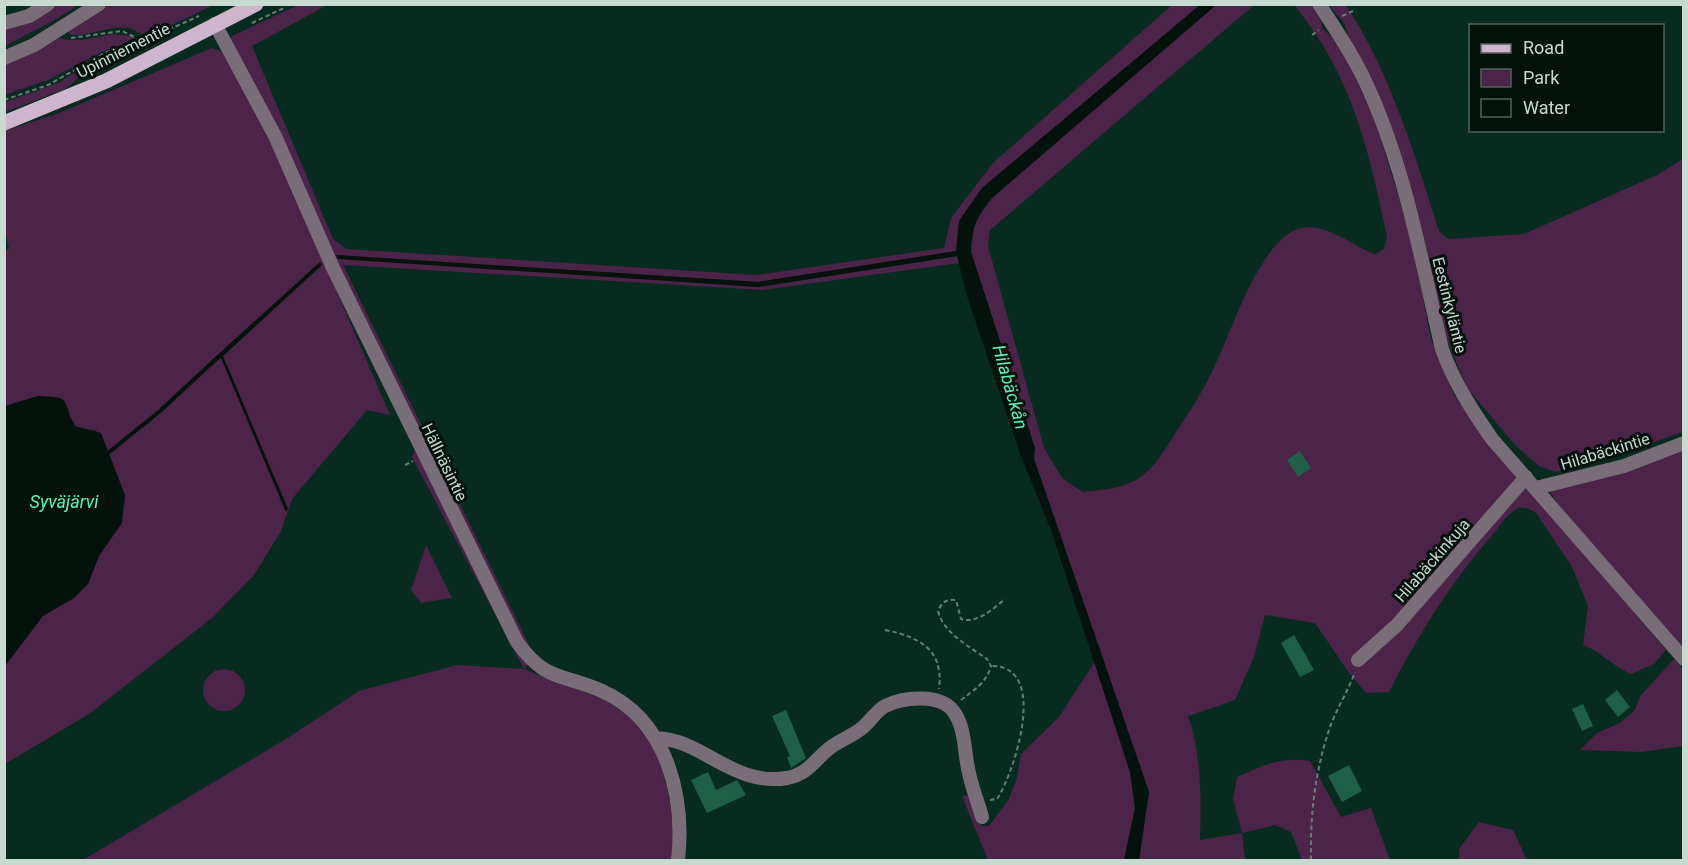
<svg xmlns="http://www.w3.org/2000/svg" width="1688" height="865" font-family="Roboto,sans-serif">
  <rect width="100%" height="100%" fill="#072c1f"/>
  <path fill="#4c2349" d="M55 5H78L53 21 5 46V26L29 18Z
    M108 5H214L146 37C141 34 134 29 128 28 110 25 90 36 71 35L67 30Z
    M298 5H327L252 46 333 239 346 249 757 275 944 248 951 218 993 163 1172 5H1200L982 188 959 221 957 251 758 282 336 255 758 287 958 256 959 263 762 290 343 265 533 653 525 646 229 42 232 36Z
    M1216 5H1254L990 230 988 246 1044 448 1062 478 1083 492C1099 490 1118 489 1132 482 1152 473 1163 452 1174 435 1186 417 1198 399 1208 380 1228 344 1257 242 1298 229 1324 220 1352 246 1375 254L1384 249 1387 237C1369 151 1352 74 1294 5H1311L1321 21 1322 28 1336 41 1352 70 1374 117 1410 234 1431 339 1454 395 1485 437 1666 650 1654 664 1631 674C1612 666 1602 652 1583 645L1588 606 1572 567 1536 513C1531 510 1525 506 1519 508 1508 512 1500 526 1493 534 1451 582 1418 635 1389 692L1366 693 1347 670 1315 623 1265 615 1254 657 1235 700 1188 716C1202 756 1201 798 1200 840L1242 833 1233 799 1237 777C1262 766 1282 756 1310 761L1341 817 1371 808 1390 860H1302L1291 832 1275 825 1242 833 1245 860H1139L1149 792 1034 459V448L971 252 975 220 992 198Z
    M1329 5H1346C1391 74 1414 153 1439 231L1448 239 1524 234 1657 175 1683 159V432L1592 464 1556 472 1539 466 1515 445 1467 388 1446 337 1423 233 1389 122 1368 71 1350 41 1344 23Z
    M112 34 133 36 137 41 106 50 48 80 5 95V64L58 38C79 43 91 38 112 34Z
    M212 48 221 51 234 68 280 160 390 415 367 410 292 499 281 531 254 575 212 618 89 714 5 764V665L115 469 96 430 81 429 75 426 71 418 38 396 5 406 4 250 9 249 4 225V131L59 113Z
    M84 66 86 72 65 89 5 112V102L60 82Z
    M1683 447V653L1560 507 1548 489Z
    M415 450 528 663 525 669C549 681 574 686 598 697 610 702 630 715 639 725 665 754 678 823 671 860H83L286 739 359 691 457 665 524 669 412 457Z
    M426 545 452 598 421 603 411 590Z
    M1674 659 1683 669V746L1641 752 1580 750 1597 733 1620 723 1635 710 1640 696Z
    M1095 661 1130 772 1135 808 1124 860H988L962 796 970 795 976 817 982 826H989L1009 799 1017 777 1021 754 1059 717Z
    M203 690a21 21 0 1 1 42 0a21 21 0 1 1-42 0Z
    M1479 822 1513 830 1527 860H1459V849Z"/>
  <path fill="#04120c" d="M1200 5H1216L992 198C977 217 971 228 971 252L1035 448 1034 459 1149 792 1139 860H1124L1135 808 1130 772 1051 530 1020 454 967 296 957 256 758 287 338 259 336 255 758 282 956 251 959 221 982 188Z
    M320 262 322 265 223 356 288 509 286 512 221 358 214 363 212 360Z
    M38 396C75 397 61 401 75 426L101 433 125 495 122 523 99 556 88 584 74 598 43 616 5 666V406Z"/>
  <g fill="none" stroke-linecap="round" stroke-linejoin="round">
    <path stroke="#04120c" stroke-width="4" d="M108 453 160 411 216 359"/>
  </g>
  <path fill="#1d5f47" d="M1300 451 1311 468 1298 477 1287 460Z
    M1294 635 1314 670 1300 677 1281 643Z
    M1617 690 1630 707 1618 717 1605 700Z
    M1583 704 1593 726 1582 731 1572 709Z
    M786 710 806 758 791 768 787 757 790 756 772 716Z
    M1349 765 1362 791 1342 802 1328 776Z
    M708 772 716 790 737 780 746 795 707 813 691 780Z"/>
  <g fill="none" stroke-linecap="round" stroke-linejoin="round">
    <path stroke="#638074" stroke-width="2" stroke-dasharray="4.5 3" stroke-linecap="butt" d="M1342 16 1355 10
      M252 23 286 7
      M1312 35 1319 30
      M71 38 122 31 143 41
      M4 100 48 85 107 52 143 41 199 16
      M405 465 413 461
      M885 630C919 637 944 649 939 689
      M961 700C974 690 987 682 991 666L987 659C970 647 943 633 938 611 942 602 946 599 956 600L961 619C977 624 993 609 1005 599
      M990 800 997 799C1015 771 1049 666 992 666
      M1311 860C1310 815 1315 771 1330 727 1337 708 1348 691 1355 672"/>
    <path stroke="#796d77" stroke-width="14" d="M1319 4C1338 33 1357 61 1370 92 1406 173 1422 263 1442 349 1454 383 1472 410 1492 439L1684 659
      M4 23 29 16 48 4
      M215 24 275 136 333 268 517 642C546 682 561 673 602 691 667 720 685 796 678 860
      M4 58 34 45 99 4
      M1536 488 1624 466 1684 443
      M1358 660 1397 625 1526 477
      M655 738C701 738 732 787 787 778 809 774 815 759 831 747 841 740 852 736 862 728 870 722 876 711 885 706 903 697 941 693 954 712 966 729 964 754 969 773 972 788 978 802 982 817"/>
    <path stroke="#ceb5cb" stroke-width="15" d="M4 123 106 81 256 4"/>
  </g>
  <g text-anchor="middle" stroke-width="6" stroke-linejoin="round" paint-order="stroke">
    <g font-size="16" fill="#c6dad0" stroke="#04110b">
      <text transform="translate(123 50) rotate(-27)" y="6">Upinniementie</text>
      <text transform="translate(1450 305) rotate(76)" y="6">Eestinkyläntie</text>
      <text transform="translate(1605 451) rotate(-17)" y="6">Hilabäckintie</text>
      <text transform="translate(445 462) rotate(64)" y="6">Hällnäsintie</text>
      <text transform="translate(1432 560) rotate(-49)" y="6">Hilabäckinkuja</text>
    </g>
    <g font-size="18" font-style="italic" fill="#52f6bb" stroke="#04110b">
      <text transform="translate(1010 387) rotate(74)" y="6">Hilabäckån</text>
      <text x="64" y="508">Syväjärvi</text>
    </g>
  </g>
  <rect width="1688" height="865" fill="none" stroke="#c6dad0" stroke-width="12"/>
  <rect x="1469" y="24" width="195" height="108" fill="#04110b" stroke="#52615a" stroke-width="1.5"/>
  <rect x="1481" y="44" width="30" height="9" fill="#ceb5cb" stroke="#52615a" stroke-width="1.5"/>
  <text x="1523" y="54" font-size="18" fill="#c6dad0">Road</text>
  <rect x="1481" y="69" width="30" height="18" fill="#4c2349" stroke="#52615a" stroke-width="1.5"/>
  <text x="1523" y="84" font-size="18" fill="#c6dad0">Park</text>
  <rect x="1481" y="99" width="30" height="18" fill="#04120c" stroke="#52615a" stroke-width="1.5"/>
  <text x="1523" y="114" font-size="18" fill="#c6dad0">Water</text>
</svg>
